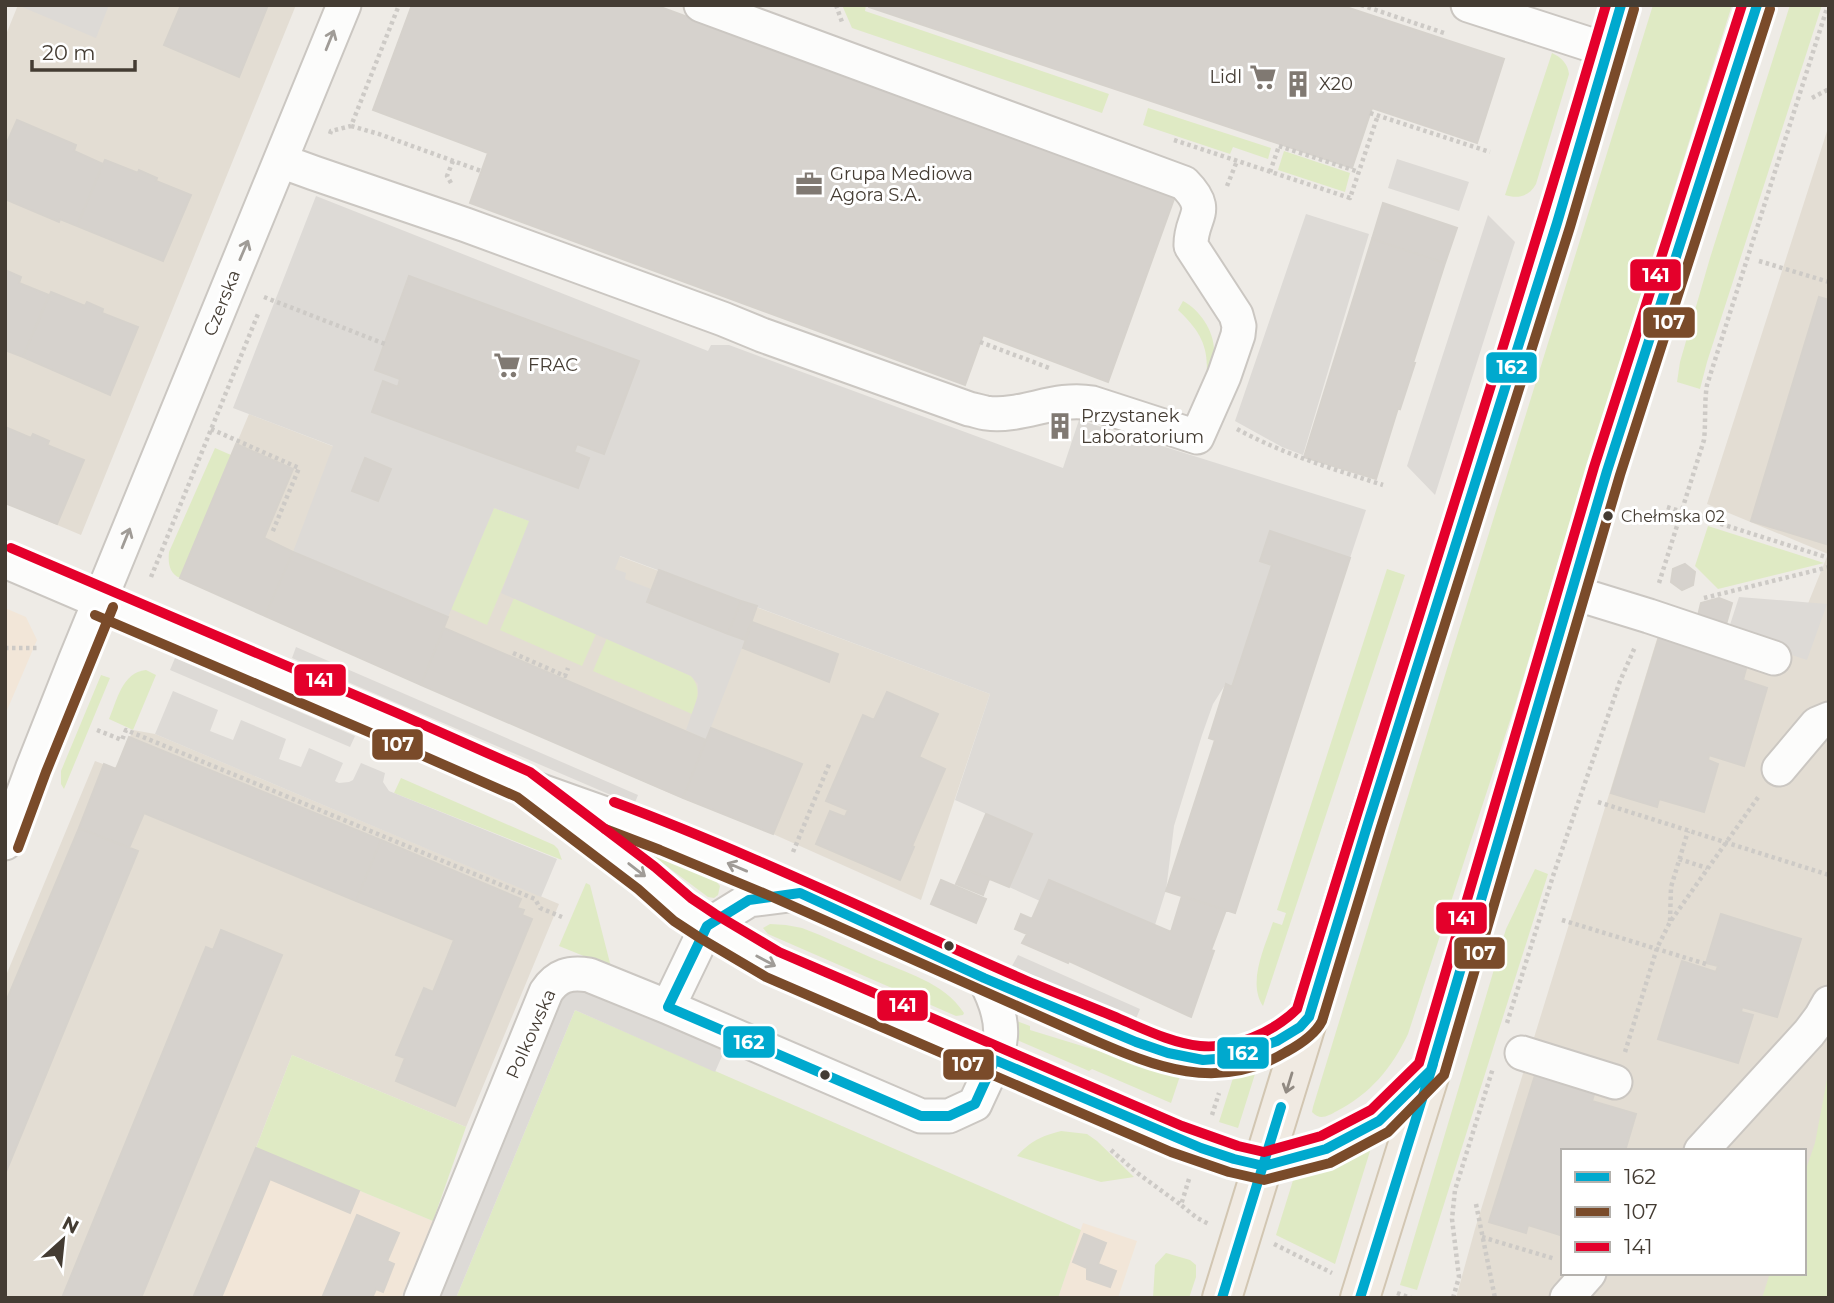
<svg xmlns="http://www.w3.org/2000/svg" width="1834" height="1303" font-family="Montserrat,sans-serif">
  <rect width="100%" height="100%" fill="#eeebe6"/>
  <path fill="#e3ddd3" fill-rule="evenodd" d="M18 5H296L81 535 5 503V37Z
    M1829 125V1298H1456L1475 1229 1661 626 1782 668 1828 554 1707 504ZM1563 1151H1804V1273H1563Z
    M249 414 632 561 990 694 921 900 773 834 672 794 180 578Z
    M133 730 155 734 559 904 466 1127 292 1055 256 1148 193 1298H5V978L95 761 116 769Z"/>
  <path fill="#f2e6d8" d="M5 608 26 617 37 640 5 715Z
    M256 1148 433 1221 401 1298H193Z
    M1083 1223 1137 1241 1118 1298H1058Z"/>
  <path fill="#dfeac4" d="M842 5H866L865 11 1109 94 1102 113 852 28Z
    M1653 5H1732L1580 488 1516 702 1408 1034C1392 1068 1370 1094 1337 1111 1328 1116 1320 1121 1312 1112L1313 1107 1453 649Z
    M1790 5H1822L1707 362 1700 389 1677 382 1680 362 1710 258Z
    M1552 53C1561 57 1568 64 1569 74L1536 184C1529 197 1517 199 1505 195Z
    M1148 108 1271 148 1268 159 1233 147 1230 154 1143 125Z
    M1284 151 1350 173 1345 192 1278 170Z
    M1183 301C1200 310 1215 332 1214 352 1214 360 1209 370 1206 379 1210 347 1200 331 1178 310Z
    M215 448 231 455 180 578C169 573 168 563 169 552Z
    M494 508 530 521 487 625 451 609Z
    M1708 526 1824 563 1718 589 1695 566Z
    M1387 569 1405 575 1263 1006C1247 982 1265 947 1273 922L1282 925 1286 913 1277 910Z
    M514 598 596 634 582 666 500 630Z
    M607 638 691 676C702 690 697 698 692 714L593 671Z
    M146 670 156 675 133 730 109 719C117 701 122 672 146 670Z
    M101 675 110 678 64 789 61 784V771Z
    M401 778 554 845 558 849 562 860 394 793Z
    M642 844 666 854 716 881 720 886 718 895 714 898 708 897 645 850Z
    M1535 869 1548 874 1417 1290 1400 1285 1506 929Z
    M586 883 590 885 611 967 559 946Z
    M770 924 786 925 802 928C826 937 849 948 872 958 904 972 944 982 964 1013L963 1015 956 1016 768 934 763 928Z
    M575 1010 1081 1230 1058 1298H456Z
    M1008 1019H1011L1030 1026V1030L1180 1076 1171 1103 1092 1069 1089 1071 1017 1040Z
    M292 1055 466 1127 433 1221 256 1148Z
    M1829 1069V1298H1762L1770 1273H1804V1175L1815 1143Z
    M1255 1074 1238 1128 1219 1122 1233 1078Z
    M1061 1131 1087 1134 1097 1141 1134 1177 1101 1182 1017 1156C1031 1141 1041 1136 1061 1131Z
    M1371 1148 1335 1264 1276 1235 1295 1174C1323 1170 1347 1163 1371 1148Z
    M1166 1253 1190 1260 1196 1265V1277L1189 1298H1153L1155 1265Z"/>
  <path fill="#dddad6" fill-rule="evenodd" d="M23 5H109L96 38 22 7Z
    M1397 159 1469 182 1459 211 1388 188Z
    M316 196 708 351 711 345H729L1063 468 1079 420 1366 510 1350 558 1270 531 1260 561 1272 565 1232 687 1225 685 1213 704 1202 735 1174 826 1166 890 1155 925 1050 880 1040 901 1009 887 1032 834 955 800 990 694 620 556 615 569 626 573 625 579 651 589 647 602 745 640 706 740 686 730 698 696V684L691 676 501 593 529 521 494 508 448 617 293 552 333 446 233 408ZM365 459 391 469 378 501 352 490Z
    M1306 214 1369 234 1303 455 1282 447 1235 421Z
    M1488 215 1515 242 1435 495 1407 466Z
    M1739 597 1827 604 1807 660 1727 634Z
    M296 647 638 795 634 805 292 658Z
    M175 658 355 736 350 747 170 670Z
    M173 691 218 710 210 731 233 740 241 720 286 739 279 759 301 767 309 748 343 763 335 781 339 783 349 782 353 780 361 763 385 773 383 782 389 791 557 859 541 897 155 734Z
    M1018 955 1140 1009 1135 1021 1012 966Z
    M575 983 726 1047 715 1072 575 1010 456 1298H431L554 1001Z"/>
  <path fill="#d6d2cd" stroke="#d6d2cc" stroke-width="2" d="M181 5H268L239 77 164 45Z
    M412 5H655L1175 196 1108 382 983 335 965 385 470 203 488 153 373 110Z
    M869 5H1340L1504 59 1477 143 1372 108 1352 168 869 7Z
    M17 120 76 145 74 151 103 164 77 226 60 219 59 222 5 199V147Z
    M105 160 138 173 139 170 157 178 156 181 191 195 163 261 77 226Z
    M1383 203 1457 228 1445 263 1372 239Z
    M1372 239 1445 263 1413 363H1415L1400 409 1398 408 1376 479 1304 457Z
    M5 270 21 277 19 283 49 295 23 357 5 350Z
    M409 276 639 361 604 454 577 444 574 452 589 458 578 488 372 412 383 381 398 387 400 379 375 370Z
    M51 292 85 306 87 302 103 309 102 313 138 327 110 395 23 357Z
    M1819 297 1829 300V545L1751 521Z
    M1060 414 1068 417 1060 438 1052 435Z
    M5 427 31 438 33 434 49 441 47 445 84 460 57 524 5 503Z
    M236 444 293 469 264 538 293 552 265 616 180 578Z
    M365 458 391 469 378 501 352 491Z
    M1270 531 1350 558 1235 913 1166 891 1215 740 1209 738 1226 684 1232 687 1272 565 1260 561Z
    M293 552 448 617 421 685 265 616Z
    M1685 564 1695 572 1693 585 1682 590 1671 582 1673 569Z
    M659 570 741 601 728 634 647 602Z
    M1719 598 1732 603 1725 628 1697 620 1701 603Z
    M741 601 757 606 745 640 728 634Z
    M752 622 838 654 829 682 743 648Z
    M444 628 706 740 683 798 421 685Z
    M1659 637 1747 665 1743 680 1767 688 1744 766 1709 755 1708 760 1718 764 1704 812 1659 799 1657 807 1611 793Z
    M887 692 938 714 919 757 945 769 912 846 914 847 900 880 816 844 830 811 845 817 848 810 826 801 863 715 874 720Z
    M711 728 802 764 773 834 683 798Z
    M129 737 381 840 356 901 144 813 129 848 79 828 104 764 116 769Z
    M986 814 1032 834 1009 887 963 868Z
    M79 828 138 851 5 1174V1004Z
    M381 840 521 899 517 908 524 910 522 915 532 919 455 1106 396 1081 405 1058 396 1055 424 988 433 992 454 940 356 901Z
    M963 868 989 879 983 895 956 884Z
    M941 880 986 899 976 923 931 904Z
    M1049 880 1171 932 1182 896 1226 910 1211 950 1214 951 1191 1017 1069 961 1068 963 1022 943 1027 934 1015 929 1021 914 1032 919Z
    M1721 914 1801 939 1777 1017 1742 1007 1741 1012 1753 1015 1738 1063 1658 1039 1682 961 1716 972 1718 966 1706 963Z
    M221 930 282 955 141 1298H62L206 947 213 950Z
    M1537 1069 1597 1085 1592 1101 1636 1114 1625 1151H1563V1236L1528 1225 1526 1233 1489 1222Z
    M256 1148 359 1191 350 1213 270 1179 221 1298H193Z
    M357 1215 399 1233 387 1261 394 1264 383 1292 376 1289 372 1298H322Z
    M1084 1234 1106 1243 1098 1264 1116 1271 1110 1287 1087 1279V1268L1073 1262Z"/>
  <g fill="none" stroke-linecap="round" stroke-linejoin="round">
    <defs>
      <path id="minor" d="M1468 5 1607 50
        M281 161 314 173 466 225 723 319 762 335 969 409C975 410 980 412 986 413 1022 418 1055 396 1092 403L1197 437 1224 376 1238 335 1239 326 1236 315 1191 246C1190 216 1213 212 1184 183L701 5
        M5 561 391 726 524 785 656 832 800 893 984 978 1136 1042 1168 1053 1203 1060 1229 1058 1277 1041 1300 1027 1309 1017
        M1571 592 1649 616 1774 658
        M1779 769 1817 724 1829 719
        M551 805 647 878 682 909 707 926 773 965 1177 1139 1234 1159 1264 1166 1326 1149 1379 1121 1431 1070
        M5 843 33 767 75 661 344 5
        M668 1007 707 926 749 900 797 894
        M1522 1053 1615 1082
        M1701 1151 1809 1033 1821 1017 1829 1003
        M421 1298 546 992C557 975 570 972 589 975L668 1007 921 1116H949L975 1104C999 1051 1014 1034 984 978
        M1567 1298 1589 1273"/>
      <path id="major" d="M1222 1298 1368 823 1557 223 1621 5
        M1360 1298 1431 1070 1607 471 1757 5"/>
    </defs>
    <use href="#minor" stroke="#cbc7c2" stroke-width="37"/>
    <use href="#major" stroke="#d2c6b2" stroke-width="42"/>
    <path stroke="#cdcac6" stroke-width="4.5" stroke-dasharray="3.5 3.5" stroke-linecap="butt" d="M836 5 842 22
      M1361 5 1447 34
      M1812 98 1829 89
      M1370 113 1490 152
      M351 126 379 134 481 171
      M330 134 331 131 351 126 399 5
      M1174 140 1350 198 1378 115
      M1279 146 1359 172
      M1270 172 1279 146
      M451 183 447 176 453 161
      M1227 186 1237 161
      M1759 261 1829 282
      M264 297 385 344
      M980 342 1052 369
      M211 429 299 468 272 533
      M1237 429C1283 454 1333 469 1383 485
      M1667 507 1829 558
      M151 577 258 314
      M1659 583 1704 440C1706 421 1704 403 1707 385L1828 5
      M1704 598 1829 567
      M5 648H39
      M513 653 565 676 568 668
      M97 730 122 740 126 730 535 899 540 908 562 917
      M1598 802 1829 875
      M793 852 830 762
      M1679 859 1707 868
      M1562 920 1706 964
      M1670 921 1671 887 1688 831
      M1507 1023 1553 876 1620 681 1635 647
      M1625 1052 1657 948 1670 922 1759 796
      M1212 1115 1219 1093
      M1111 1150 1136 1172 1181 1205
      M1189 1179 1181 1205 1197 1218 1209 1224
      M1476 1204 1495 1298
      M1482 1237 1555 1259
      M1274 1244 1332 1273
      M1397 1293 1411 1298
      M1453 1298 1459 1277 1452 1219 1455 1190 1493 1068"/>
    <use href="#minor" stroke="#fcfcfb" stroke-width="33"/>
    <use href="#major" stroke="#f0eae2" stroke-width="38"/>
    <defs>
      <path id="bus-1" d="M1621 5 1557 223 1368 823 1309 1017 1300 1027 1277 1041 1229 1058 1203 1060 1168 1053 1136 1042 984 978 800 893 749 900 707 926 668 1007 921 1116H949L975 1104 995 1060 1201 1148 1234 1159 1264 1166 1326 1149 1379 1121 1431 1070 1607 471 1757 5
        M1222 1298 1281 1107
        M1360 1298 1433 1064"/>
      <path id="bus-2" d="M95 615 385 739 517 797 638 889 674 921 700 938 766 977 1171 1152 1229 1172 1264 1180 1330 1163 1388 1132 1444 1075 1620 475 1770 9
        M605 829 660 850 768 895 1089 1038C1155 1067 1218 1093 1286 1052 1299 1045 1315 1035 1322 1021L1381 827 1570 227 1634 9
        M18 848 46 772 113 607"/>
      <path id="bus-3" d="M11 548 397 713 530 772 655 867 691 898 715 914 779 952 1182 1126 1238 1146 1264 1152 1321 1136 1371 1110 1419 1063 1594 467 1742 5
        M614 802C755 855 889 921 1027 981 1058 994 1089 1006 1120 1019 1146 1030 1172 1043 1200 1046 1235 1049 1272 1033 1297 1009 1399 674 1508 341 1606 5"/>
    </defs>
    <use href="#bus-1" stroke="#fff" stroke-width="16"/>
    <use href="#bus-2" stroke="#fff" stroke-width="16"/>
    <use href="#bus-3" stroke="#fff" stroke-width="16"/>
    <use href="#bus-1" stroke="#00a9ce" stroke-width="10"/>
    <use href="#bus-2" stroke="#7a4b2a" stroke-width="10"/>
    <use href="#bus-3" stroke="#e4002b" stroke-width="10"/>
  </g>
  <defs><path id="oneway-shaft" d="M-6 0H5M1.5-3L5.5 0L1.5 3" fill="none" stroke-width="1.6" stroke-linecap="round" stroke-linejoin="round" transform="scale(1.75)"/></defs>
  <g stroke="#a09c97">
    <use href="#oneway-shaft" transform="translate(330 40) rotate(-68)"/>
    <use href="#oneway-shaft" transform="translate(244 250) rotate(-67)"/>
    <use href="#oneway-shaft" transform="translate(126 538) rotate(-68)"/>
    <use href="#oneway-shaft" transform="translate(737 867) rotate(-157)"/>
    <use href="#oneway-shaft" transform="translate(637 870) rotate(38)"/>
    <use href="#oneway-shaft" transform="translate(766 961) rotate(28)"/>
  </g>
  <use stroke="#918a82" href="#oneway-shaft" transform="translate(1289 1083) rotate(107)"/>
  <defs>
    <symbol id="supermarket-bare" viewBox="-9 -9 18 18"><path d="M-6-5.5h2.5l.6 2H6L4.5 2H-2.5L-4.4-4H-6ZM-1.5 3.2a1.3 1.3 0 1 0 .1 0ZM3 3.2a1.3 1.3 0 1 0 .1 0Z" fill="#807972" stroke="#fff" stroke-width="2.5" paint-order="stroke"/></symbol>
    <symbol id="building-bare" viewBox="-9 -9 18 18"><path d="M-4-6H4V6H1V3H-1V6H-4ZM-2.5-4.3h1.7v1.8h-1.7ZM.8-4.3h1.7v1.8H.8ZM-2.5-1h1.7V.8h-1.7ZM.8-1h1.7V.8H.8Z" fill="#807972" stroke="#fff" stroke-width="2.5" paint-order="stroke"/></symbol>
    <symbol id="office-bare" viewBox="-9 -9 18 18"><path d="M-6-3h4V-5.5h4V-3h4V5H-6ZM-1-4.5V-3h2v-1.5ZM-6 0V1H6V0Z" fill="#807972" stroke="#fff" stroke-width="2.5" paint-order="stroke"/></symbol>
  </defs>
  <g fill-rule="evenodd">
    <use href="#supermarket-bare" x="1244" y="58" width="38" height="38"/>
    <use href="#building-bare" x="1279" y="65" width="38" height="38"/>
    <use href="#office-bare" x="790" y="165" width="38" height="38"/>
    <use href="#supermarket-bare" x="488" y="346" width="38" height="38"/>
    <use href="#building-bare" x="1041" y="407" width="38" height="38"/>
  </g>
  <g fill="#443c33" stroke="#fff" stroke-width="2.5">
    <circle cx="1608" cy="516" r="6"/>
    <circle cx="949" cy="946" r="6"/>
    <circle cx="825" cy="1075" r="6"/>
  </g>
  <g text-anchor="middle" stroke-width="6" stroke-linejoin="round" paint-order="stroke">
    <g font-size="16" fill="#443c33" stroke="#fff" text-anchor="start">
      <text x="1621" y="522">Chełmska 02</text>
    </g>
    <g font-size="18" fill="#443c33" stroke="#fff" text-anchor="start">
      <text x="1242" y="83" text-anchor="end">Lidl</text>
      <text x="1319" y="90">X20</text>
      <text x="830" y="180">Grupa Mediowa<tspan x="830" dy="21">Agora S.A.</tspan></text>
      <text x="528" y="371">FRAC</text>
      <text x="1081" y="422">Przystanek<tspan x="1081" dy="21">Laboratorium</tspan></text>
    </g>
    <g font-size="18" fill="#443c33" stroke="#fff">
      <text transform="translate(222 303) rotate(-68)" y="6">Czerska</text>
      <text transform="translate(531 1034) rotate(-66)" y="6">Polkowska</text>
    </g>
  </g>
  <g stroke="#fff" stroke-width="2.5">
    <rect x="1629" y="258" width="53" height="34" rx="7" fill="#e4002b"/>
    <rect x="1642" y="306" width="54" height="33" rx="7" fill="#7a4b2a"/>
    <rect x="1485" y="351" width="53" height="33" rx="7" fill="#00a9ce"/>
    <rect x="293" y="663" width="54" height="34" rx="7" fill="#e4002b"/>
    <rect x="371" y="728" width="53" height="33" rx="7" fill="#7a4b2a"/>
    <rect x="1435" y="901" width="53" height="34" rx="7" fill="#e4002b"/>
    <rect x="1453" y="936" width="53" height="34" rx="7" fill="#7a4b2a"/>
    <rect x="876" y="989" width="53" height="33" rx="7" fill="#e4002b"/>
    <rect x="722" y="1025" width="54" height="34" rx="7" fill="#00a9ce"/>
    <rect x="1216" y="1036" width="54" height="34" rx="7" fill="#00a9ce"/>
    <rect x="942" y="1048" width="53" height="33" rx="7" fill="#7a4b2a"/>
  </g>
  <g font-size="19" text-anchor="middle" font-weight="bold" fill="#fff">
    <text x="1656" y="282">141</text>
    <text x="1669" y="329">107</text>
    <text x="1512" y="374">162</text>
    <text x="320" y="687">141</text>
    <text x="398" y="751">107</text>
    <text x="1462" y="925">141</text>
    <text x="1480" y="960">107</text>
    <text x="903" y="1012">141</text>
    <text x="749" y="1049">162</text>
    <text x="1243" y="1060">162</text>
    <text x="968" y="1071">107</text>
  </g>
  <rect width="1834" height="1303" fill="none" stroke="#443c33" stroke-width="14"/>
  <rect x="1561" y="1149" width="245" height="126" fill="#ffffff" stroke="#b4b1ad" stroke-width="2"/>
  <rect x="1575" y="1172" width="35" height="10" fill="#00a9ce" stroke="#b4b1ad" stroke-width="2"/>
  <text x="1624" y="1184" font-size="21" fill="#443c33">162</text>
  <rect x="1575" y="1207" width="35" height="10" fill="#7a4b2a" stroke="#b4b1ad" stroke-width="2"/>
  <text x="1624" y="1219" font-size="21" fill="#443c33">107</text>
  <rect x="1575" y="1242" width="35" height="10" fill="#e4002b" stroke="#b4b1ad" stroke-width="2"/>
  <text x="1624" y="1254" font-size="21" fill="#443c33">141</text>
  <g transform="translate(63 1240) rotate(27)" stroke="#ffffff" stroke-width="5" paint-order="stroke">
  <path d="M0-5L12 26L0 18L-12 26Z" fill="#443c33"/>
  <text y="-10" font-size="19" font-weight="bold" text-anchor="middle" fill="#443c33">N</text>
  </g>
  <path d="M32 60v10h103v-10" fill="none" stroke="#443c33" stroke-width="3.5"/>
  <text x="42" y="60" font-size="21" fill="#443c33" stroke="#ffffff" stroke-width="5" paint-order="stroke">20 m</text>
</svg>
